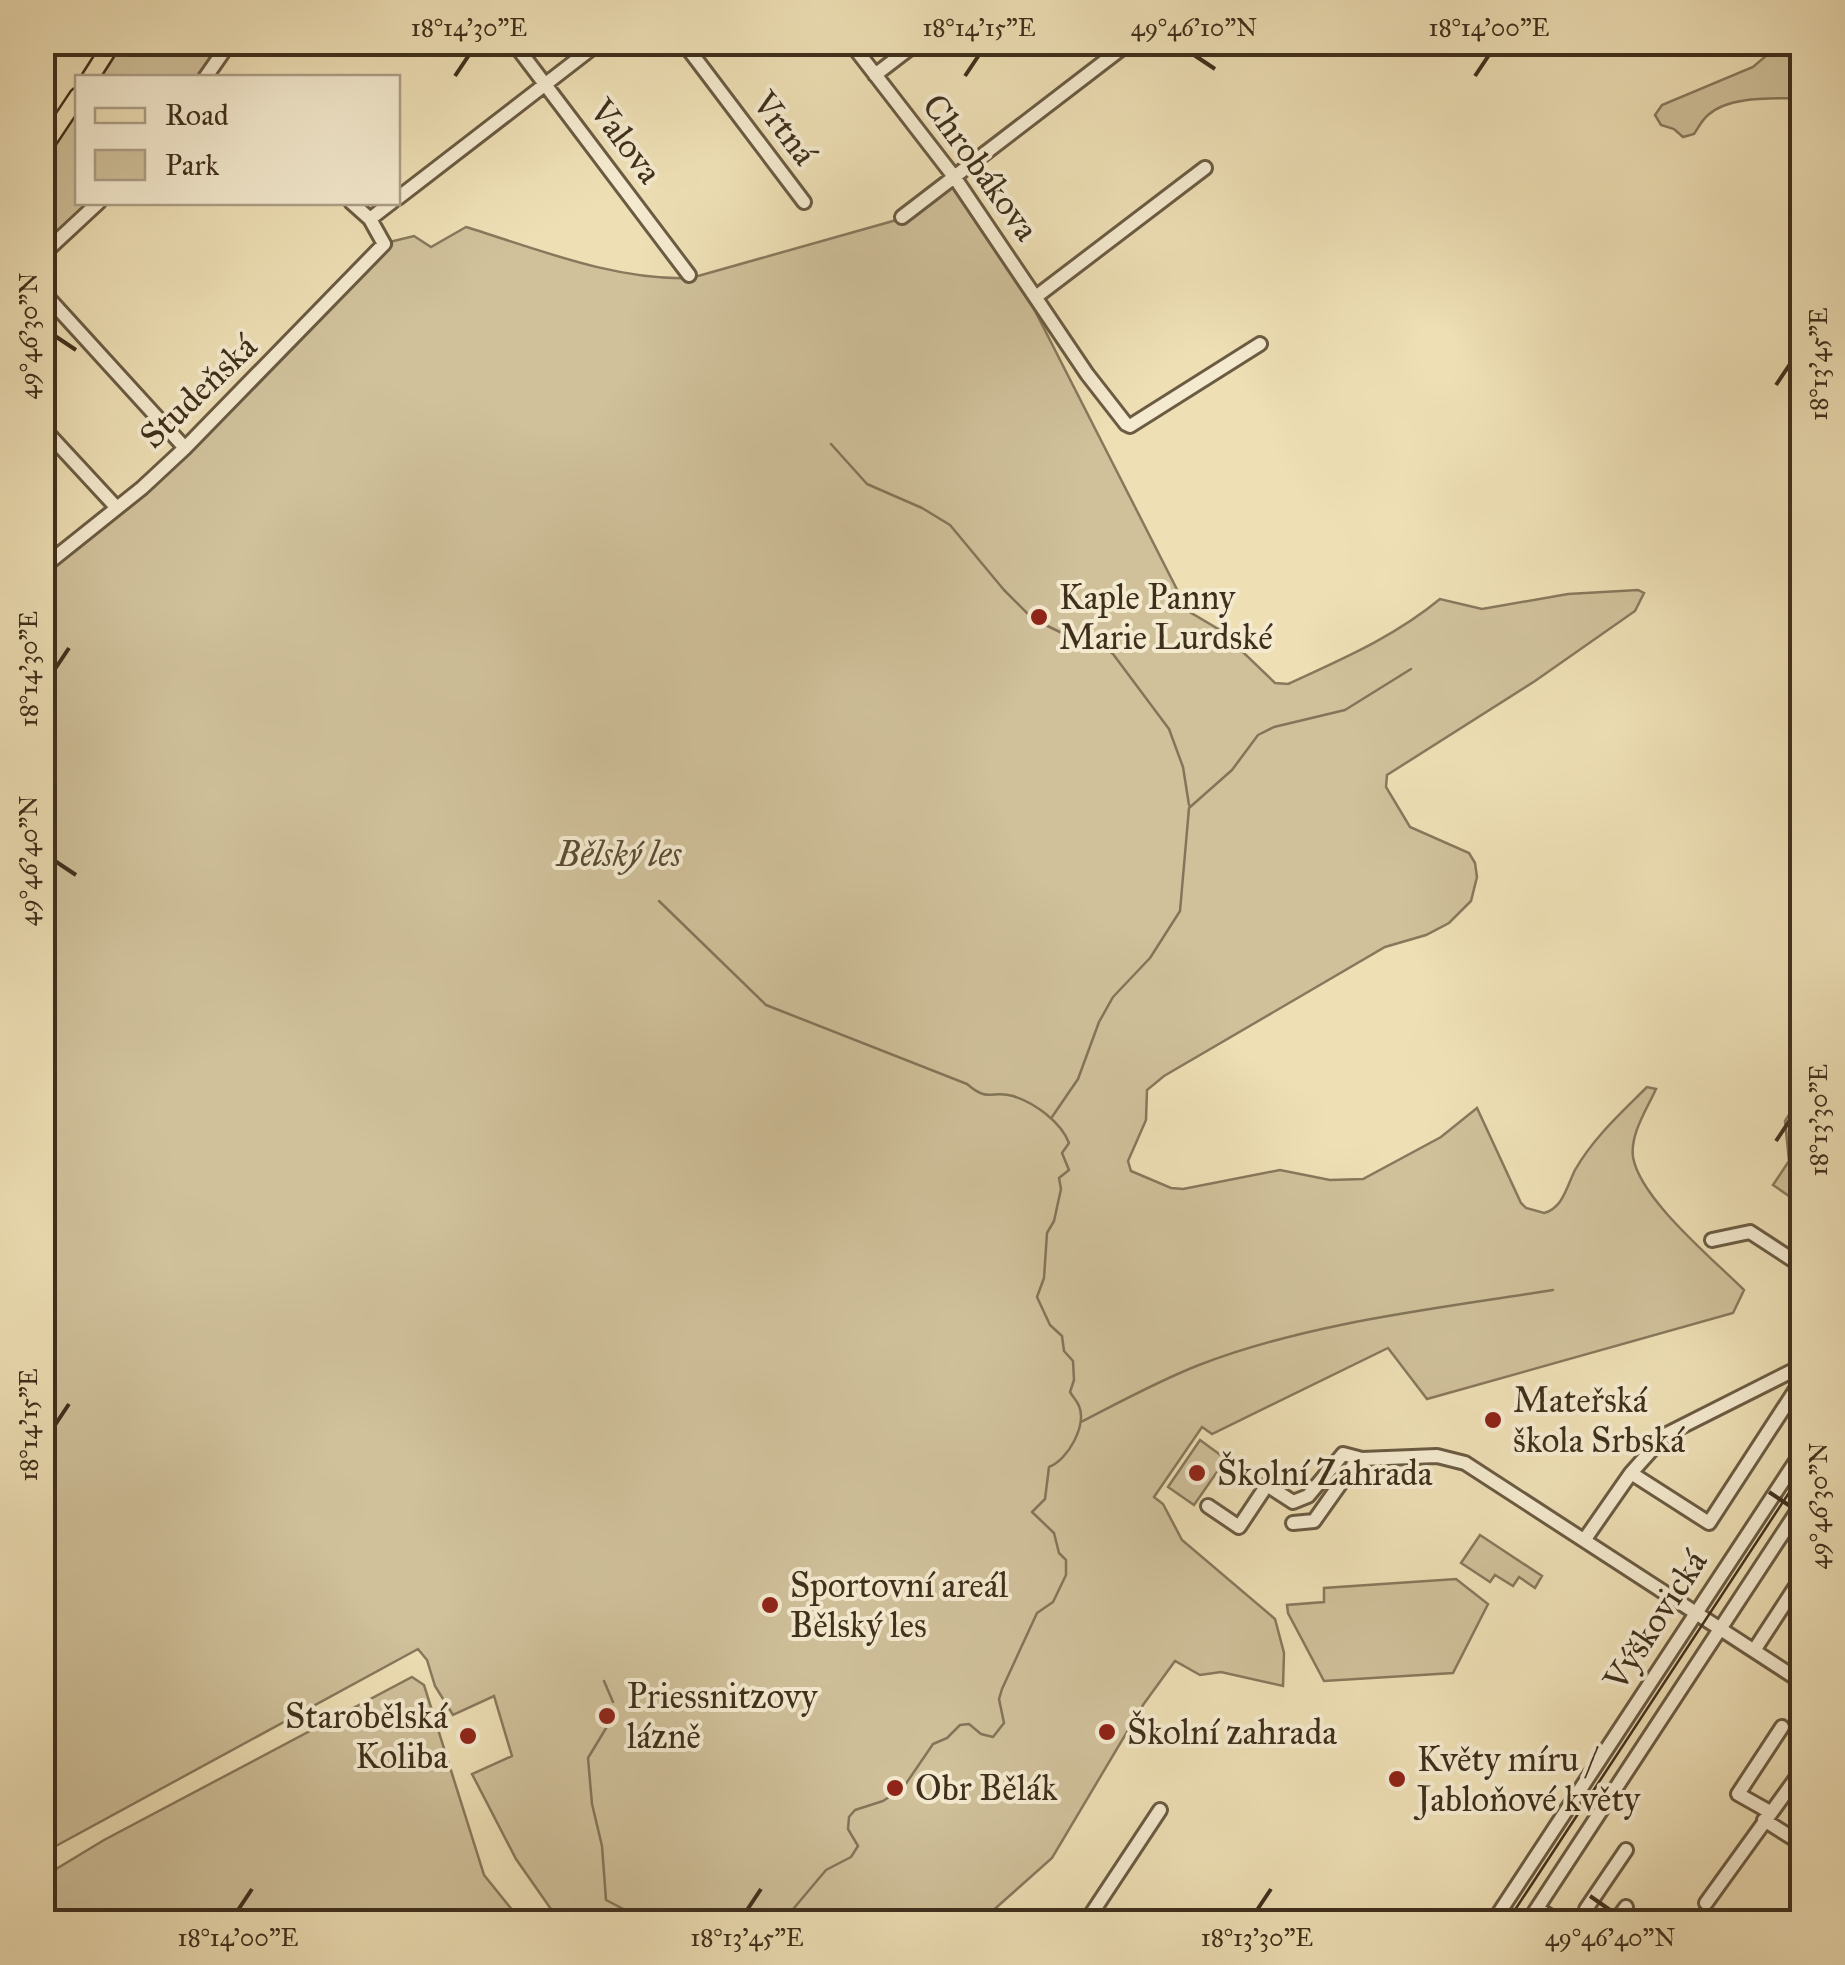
<svg xmlns="http://www.w3.org/2000/svg" width="1845" height="1965" font-family="'IM FELL Great Primer',serif">
  <rect width="100%" height="100%" fill="#eedfb5"/>
  <filter id="stains"><feTurbulence type="fractalNoise" baseFrequency=".002" numOctaves="4"/><feColorMatrix values="0 0 0 0 .2 0 0 0 0 .09 0 0 0 0 .02 0 0 0 .5 -.17"/></filter>
  <radialGradient id="worn" r=".72"><stop offset=".6" stop-color="#630" stop-opacity="0"/><stop offset="1" stop-color="#630" stop-opacity=".3"/></radialGradient>
  <path fill="#d0c19b" stroke="#88785c" stroke-width="2.5" d="M112 43H230L205 77 90 78Z
    M1781 43H1802V98C1775 99 1730 95 1708 115 1702 120 1698 128 1694 134L1683 137 1674 129 1661 125 1655 115 1662 105 1753 67Z
    M77 96 78 202 99 203 43 255V150Z
    M960 178 1005 252 1188 611 1220 630 1275 683 1288 684C1342 659 1394 637 1440 599L1482 609 1568 594 1638 590 1644 593 1635 611 1535 681 1387 775 1386 787 1410 827 1469 853 1475 863 1477 877 1471 901 1449 923 1426 935 1385 947 1164 1076 1147 1090 1146 1120 1128 1161 1131 1171 1171 1188 1183 1189 1280 1170 1330 1180 1363 1179 1441 1137 1477 1108 1521 1203 1526 1208 1544 1213C1563 1208 1567 1186 1575 1170 1594 1137 1621 1113 1647 1087L1656 1089C1647 1109 1630 1134 1633 1157 1640 1199 1713 1259 1744 1290L1733 1313 1427 1399 1388 1348 1212 1434 1202 1427 1154 1497 1163 1504 1182 1540 1275 1619 1284 1653 1283 1686 1221 1672 1200 1675 1175 1661 1143 1705 1052 1858 980 1922H560L516 1859 472 1774 512 1756 494 1696 453 1715 435 1686 427 1660 418 1649 43 1853V562L136 486 262 366 377 245 414 236 431 247 466 227C537 249 616 281 691 278L900 219Z
    M1802 1094V1110L1795 1135 1796 1149 1802 1161V1205L1773 1185 1789 1161 1785 1121Z
    M1200 1440 1226 1459 1194 1505 1168 1487Z
    M1480 1535 1542 1576 1535 1588 1519 1577 1513 1586 1495 1575 1490 1582 1461 1563Z
    M1456 1579 1488 1604 1453 1673 1324 1681 1288 1613 1287 1605 1324 1602V1588Z
    M412 1677 424 1685 484 1875 522 1922H43V1877L104 1840Z"/>
  <g fill="none" stroke-linecap="round" stroke-linejoin="round">
    <path stroke="#847559" stroke-width="2.5" d="M831 444 867 484 922 508 950 525 1004 590 1033 619 1062 633 1098 642 1113 654 1169 729 1183 767 1189 805
      M659 901 766 1005 967 1084C989 1103 991 1090 1013 1096 1035 1103 1061 1122 1069 1143L1062 1153 1069 1170 1059 1178 1061 1189 1054 1221 1047 1233 1044 1278 1037 1297 1050 1325 1062 1336 1064 1351 1073 1361 1074 1380 1070 1392C1073 1397 1077 1401 1079 1406 1087 1425 1068 1460 1049 1467L1045 1499 1032 1512 1054 1533 1059 1553 1066 1560V1575L1053 1602 1037 1613 1002 1689 999 1699 1004 1723 993 1737 981 1734 969 1724 960 1725 947 1738 933 1744 903 1788 883 1801 855 1810 849 1817 848 1829 858 1846 851 1857 826 1870 789 1914
      M1052 1117 1078 1079 1099 1022 1113 997 1150 958 1180 911 1189 808 1232 770 1258 735 1274 727 1345 710 1411 669
      M1081 1422C1120 1402 1158 1381 1199 1365 1311 1322 1435 1309 1553 1290
      M604 1681 613 1702
      M614 1715 588 1758 592 1804 602 1846 606 1900 635 1915 637 1922"/>
    <defs>
      <path id="minor" d="M513 42 689 275
        M683 42 804 202
        M850 42 955 178 1087 374 1126 424 1130 426 1260 344
        M875 75 918 42
        M205 78 230 42
        M398 198 600 42
        M902 217 1130 42
        M370 219 392 202
        M42 255 99 202
        M42 291 185 448
        M1037 296 1205 168
        M42 427 117 508
        M42 568 142 488 185 448 384 244 370 219 351 202
        M1712 1240 1750 1232 1802 1266
        M1631 1473 1709 1523 1802 1380
        M1208 1506 1239 1527 1267 1485 1293 1502 1308 1496 1343 1454 1362 1459
        M1293 1523 1314 1521 1355 1463 1362 1459 1437 1456 1465 1463 1802 1682
        M1585 1539 1631 1473 1665 1435 1802 1366
        M1755 1649 1802 1577
        M1770 1812 1738 1794 1782 1727
        M1764 1820 1802 1844
        M1706 1903 1802 1770
        M1538 1909 1559 1922
        M1086 1922 1160 1810
        M1493 1922 1802 1452
        M1528 1922 1802 1504
        M1592 1922 1595 1919 1586 1909 1626 1850
        M1615 1922 1626 1907"/>
      <path id="major" d="M90 78 113 42
        M42 150 78 96"/>
    </defs>
    <use href="#minor" stroke="#6b5b42" stroke-width="18"/>
    <use href="#major" stroke="#3f2f1c" stroke-width="20"/>
    <use href="#minor" stroke="#f4eacf" stroke-width="12"/>
    <use href="#major" stroke="#eedfb5" stroke-width="15"/>
    <path stroke="#3f2f1c" stroke-width="2.5" d="M1802 1117 1798 1134 1802 1152
      M1507 1922 1802 1473"/>
  </g>
  <path fill="none" stroke="#3f2f1c" stroke-width="4" d="M1194 55 1215 69M455 76 469 55M965 76 979 55M1475 76 1489 55M55 336 76 350M1776 385 1790 364M55 669 69 648M55 861 76 875M1776 1141 1790 1120M55 1425 69 1404M1769 1492 1790 1506M1590 1896 1610 1910M238 1910 252 1889M747 1910 761 1889M1257 1910 1271 1889"/>
  <g fill="#8f2418" stroke="#f4eacf" stroke-width="4">
    <circle cx="1039" cy="617" r="10"/>
    <circle cx="1493" cy="1420" r="10"/>
    <circle cx="1197" cy="1473" r="10"/>
    <circle cx="770" cy="1605" r="10"/>
    <circle cx="607" cy="1716" r="10"/>
    <circle cx="1107" cy="1732" r="10"/>
    <circle cx="468" cy="1736" r="10"/>
    <circle cx="1397" cy="1779" r="10"/>
    <circle cx="895" cy="1788" r="10"/>
  </g>
  <g text-anchor="middle" stroke-width="8" stroke-linejoin="round" paint-order="stroke">
    <g font-size="35" fill="#3f2f1c" stroke="#f4eacf">
      <text transform="translate(785 128) rotate(53)" y="12">Vrtná</text>
      <text transform="translate(626 141) rotate(53)" y="12">Valova</text>
      <text transform="translate(981 167) rotate(54)" y="12">Chrobákova</text>
      <text transform="translate(198 391) rotate(-44)" y="12">Studeňská</text>
      <text transform="translate(1655 1620) rotate(-57)" y="12">Výškovická</text>
    </g>
    <g font-size="35" fill="#3f2f1c" stroke="#f4eacf" text-anchor="start">
      <text x="1059" y="609">Kaple Panny<tspan x="1059" dy="40">Marie Lurdské</tspan></text>
      <text x="1513" y="1412">Mateřská<tspan x="1513" dy="40">škola Srbská</tspan></text>
      <text x="1217" y="1485">Školní Zahrada</text>
      <text x="790" y="1597">Sportovní areál<tspan x="790" dy="40">Bělský les</tspan></text>
      <text x="627" y="1708">Priessnitzovy<tspan x="627" dy="40">lázně</tspan></text>
      <text x="448" y="1728" text-anchor="end">Starobělská<tspan x="448" dy="40">Koliba</tspan></text>
      <text x="1127" y="1744">Školní zahrada</text>
      <text x="1417" y="1771">Květy míru /<tspan x="1417" dy="40">Jabloňové květy</tspan></text>
      <text x="915" y="1800">Obr Bělák</text>
    </g>
    <g font-size="35" font-style="italic" fill="#5c4c35" stroke="#f4eacf">
      <text x="619" y="866">Bělský les</text>
    </g>
  </g>
  <rect width="1845" height="1965" fill="none" stroke="#eedfb5" stroke-width="110"/>
  <rect x="75" y="75" width="325" height="130" fill="#f4eacf" stroke="#ac9f87" stroke-width="2.5"/>
  <rect x="95" y="108" width="50" height="15" fill="#eedfb5" stroke="#ac9f87" stroke-width="2.5"/>
  <text x="165" y="125" font-size="30" fill="#3f2f1c">Road</text>
  <rect x="95" y="150" width="50" height="30" fill="#d0c19b" stroke="#ac9f87" stroke-width="2.5"/>
  <text x="165" y="175" font-size="30" fill="#3f2f1c">Park</text>
  <rect x="55" y="55" width="1735" height="1855" fill="none" stroke="#3f2f1c" stroke-width="4"/>
  <g font-size="25" text-anchor="middle" fill="#3f2f1c">
    <text x="469" y="36">18°14'30"E</text>
    <text x="979" y="36">18°14'15"E</text>
    <text x="1194" y="36">49°46'10"N</text>
    <text x="1489" y="36">18°14'00"E</text>
    <text transform="translate(28 336) rotate(-90)" y="9">49°46'30"N</text>
    <text transform="translate(1818 364) rotate(-90)" y="9">18°13'45"E</text>
    <text transform="translate(28 669) rotate(-90)" y="9">18°14'30"E</text>
    <text transform="translate(28 861) rotate(-90)" y="9">49°46'40"N</text>
    <text transform="translate(1818 1120) rotate(-90)" y="9">18°13'30"E</text>
    <text transform="translate(28 1425) rotate(-90)" y="9">18°14'15"E</text>
    <text transform="translate(1818 1506) rotate(-90)" y="9">49°46'30"N</text>
    <text x="238" y="1946">18°14'00"E</text>
    <text x="747" y="1946">18°13'45"E</text>
    <text x="1257" y="1946">18°13'30"E</text>
    <text x="1610" y="1946">49°46'40"N</text>
  </g>
  <rect width="100%" height="100%" filter="url(#stains)"/>
  <rect width="100%" height="100%" fill="url(#worn)"/>
</svg>
